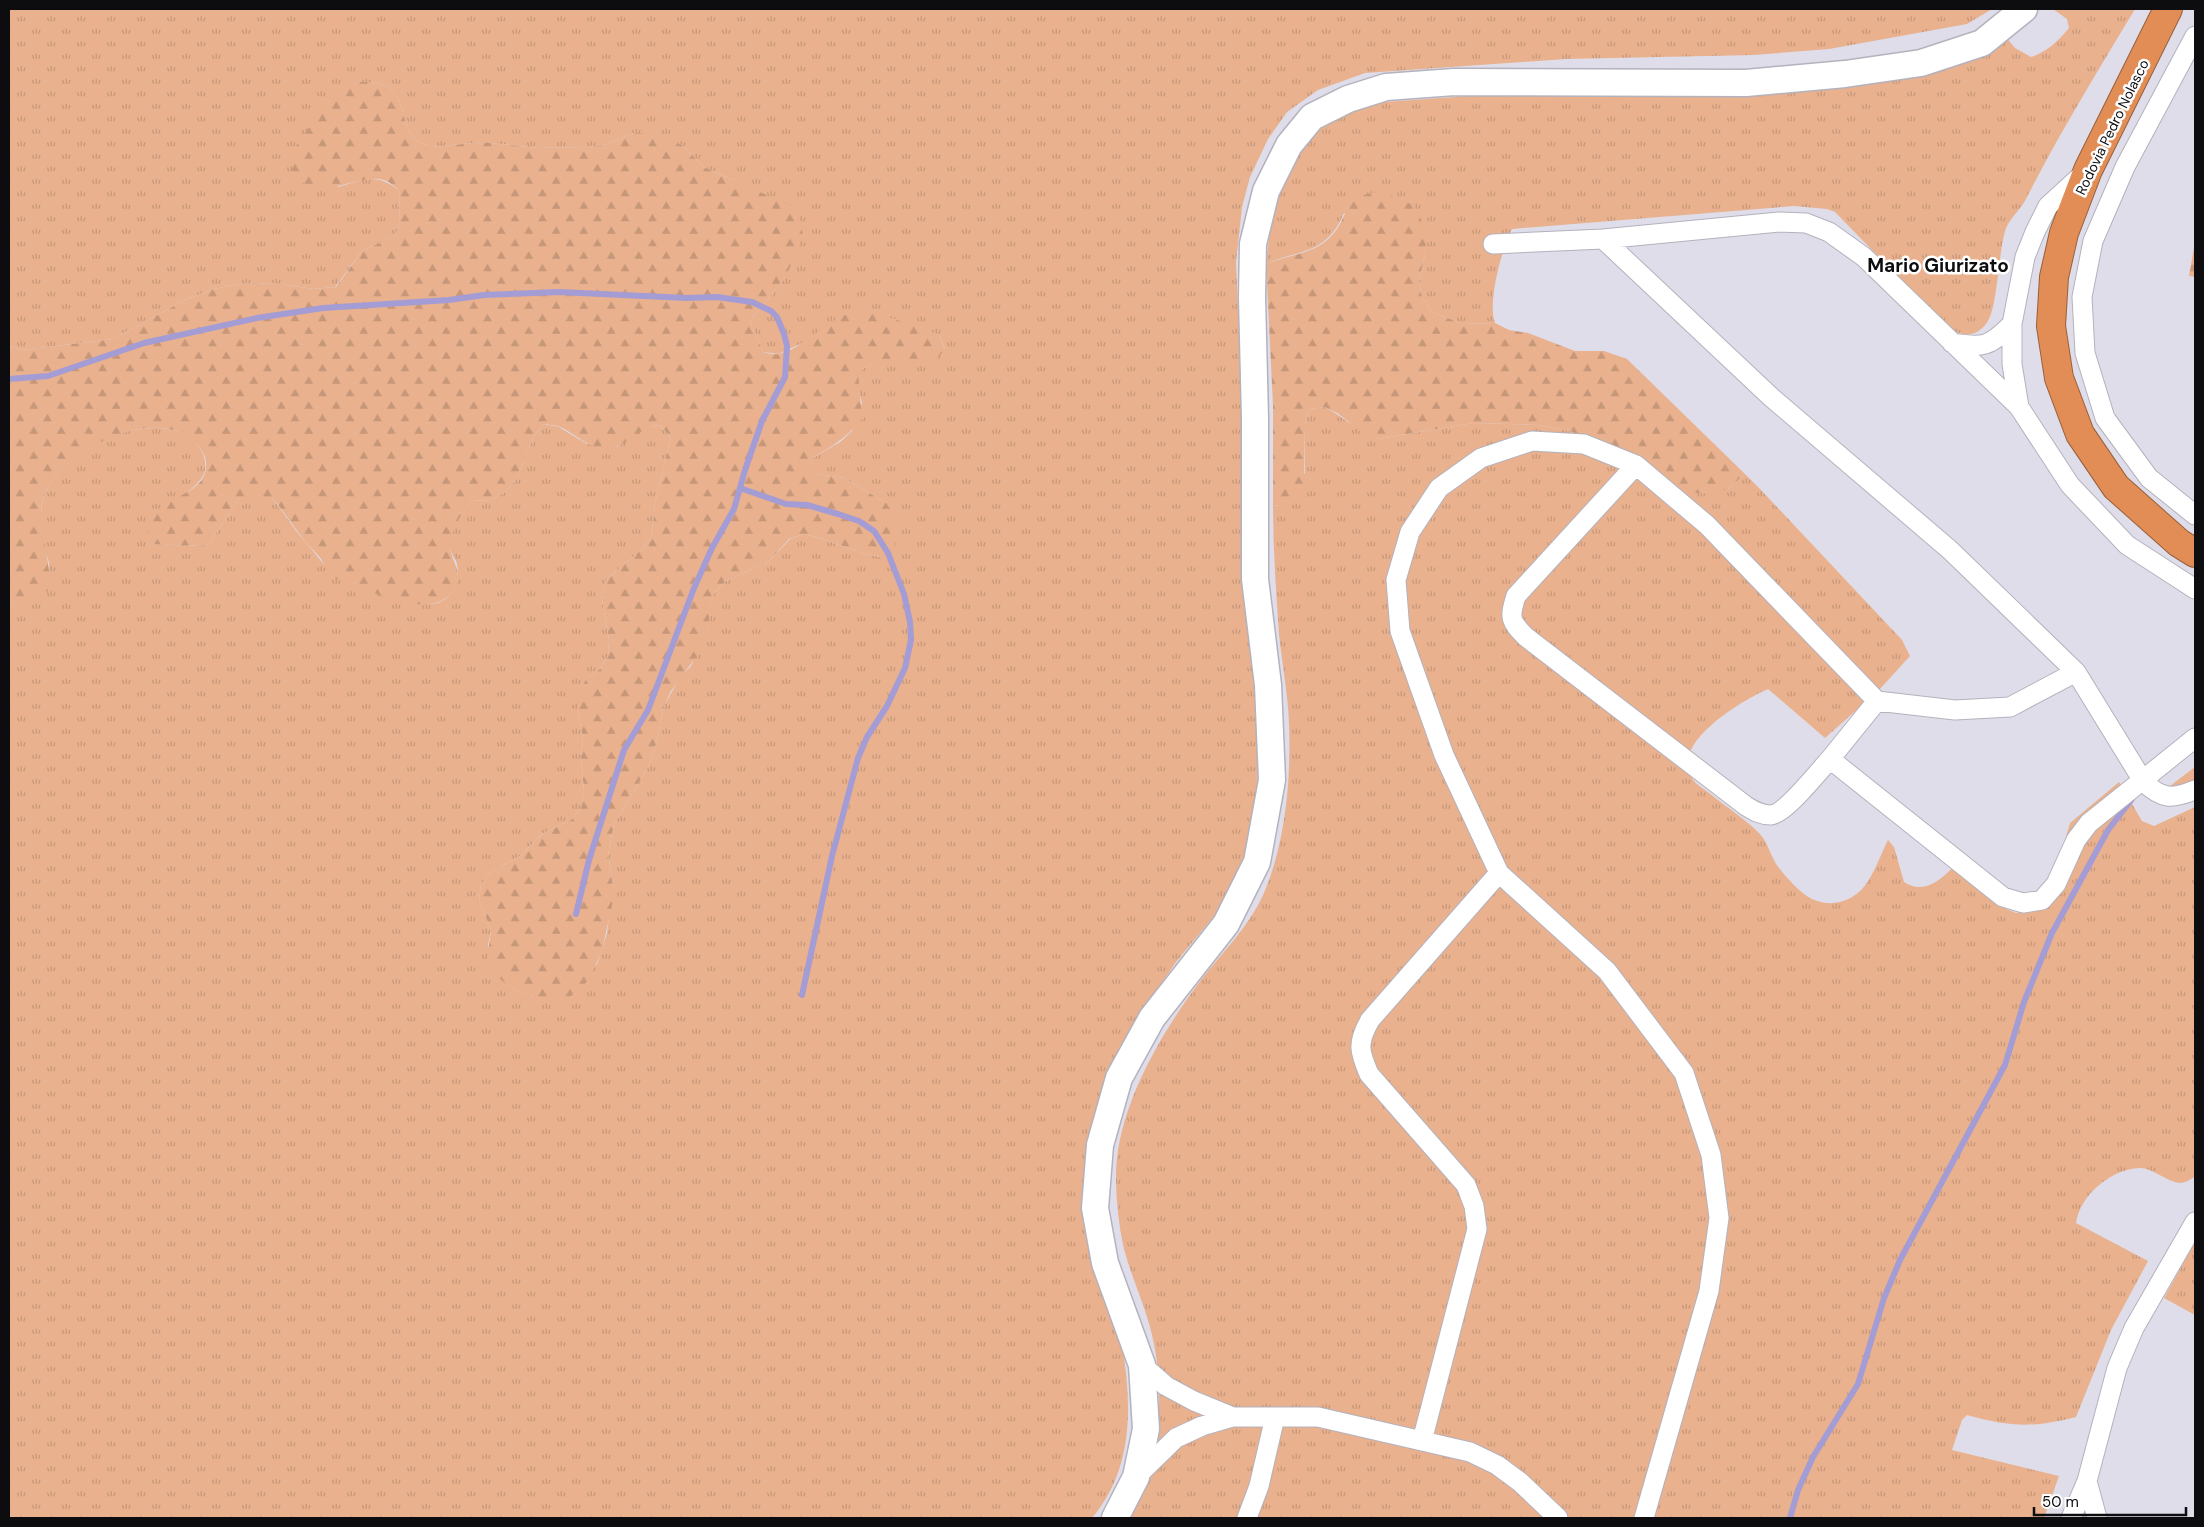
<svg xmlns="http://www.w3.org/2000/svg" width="2204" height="1527" font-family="'DM Sans',sans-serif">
  <defs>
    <pattern id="grass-tufts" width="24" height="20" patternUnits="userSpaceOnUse" patternTransform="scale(1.25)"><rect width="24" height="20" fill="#e9b18e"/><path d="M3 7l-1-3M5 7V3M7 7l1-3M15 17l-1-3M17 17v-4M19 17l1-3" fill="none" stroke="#c79779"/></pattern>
    <pattern id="forest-firs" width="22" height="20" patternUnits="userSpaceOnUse" patternTransform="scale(1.25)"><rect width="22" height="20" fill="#e9b18e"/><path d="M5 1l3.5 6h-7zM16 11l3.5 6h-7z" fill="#c79779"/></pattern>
  </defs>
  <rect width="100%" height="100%" fill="#dedde9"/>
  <path fill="url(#grass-tufts)" d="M9 9H1992L1967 24 1829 49 1754 55 1566 59 1365 73 1318 90 1287 112 1268 139 1250 177 1242 207 1236 262 1242 406 1249 635 1259 725 1257 792 1246 853 1237 878 1219 910 1176 962 1137 1019 1099 1101 1091 1126 1086 1159C1094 1200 1102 1240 1110 1281 1125 1358 1149 1451 1092 1518H9V608L45 591C46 583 49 573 49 565 49 559 45 553 44 547 40 526 38 507 48 487 56 472 79 452 94 444 125 427 185 415 203 454 206 462 207 471 201 479 192 491 178 498 165 506L154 544 172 546 208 545 240 497H271C282 510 291 525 302 538 313 551 323 562 332 576L425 604C429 604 436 604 440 602 456 594 461 577 456 561 454 557 450 552 450 547 449 530 462 513 472 501L491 500 505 492 516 480 534 436 544 424 559 427 587 444 617 447 644 429 659 425 671 437 655 503 652 535 643 548 607 579 601 594 609 640 608 656 600 669 587 678 578 709 583 740 581 757 584 791 581 808 571 820 542 834 520 856 491 872 481 885 479 900 491 930 488 945 507 985 534 998 597 964 607 933 613 886 608 854 614 824 647 769 654 753 664 706 680 677 691 666 709 628V606L715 592 726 581 768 562 790 539 804 534 820 538 865 554 881 557 886 503 844 478 811 473 813 458 840 442 852 431 862 403 858 388V372L871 364 887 363 945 349 939 335 894 319 846 315 807 341 778 354 763 352 750 321 785 278 733 180 704 167 682 145 634 133 604 145 587 147 538 148 483 142 432 147 418 142 408 130 399 99 388 87 373 82H357L330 101 321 115 338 187C365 180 374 172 399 190L400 221 395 236 362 251 335 287 313 289 276 283 239 284 214 289 187 299 113 339 22 350 9 346Z
    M2053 9H2135C2098 71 2060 132 2027 197 2022 208 2011 217 2006 228 1998 251 1998 310 1986 324 1975 338 1963 336 1949 329L1835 212 1827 209 1794 206 1512 229C1502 248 1487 303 1495 323L1462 324 1431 311 1422 297 1419 281 1426 250 1344 213C1326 255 1303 248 1266 264L1272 214 1279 189 1309 134 1334 116 1370 103 1567 89 1693 88 2005 36 2015 48 2031 57C2047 52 2058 41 2069 28L2067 19Z
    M1325 407C1344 417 1358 432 1378 439L1473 423 1539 425 1570 431 1600 444 1728 489 1745 474 1761 490 1902 640 1910 656 1879 690 1825 738 1768 689C1743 700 1665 745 1694 781 1697 785 1704 789 1709 793 1725 806 1744 818 1759 833 1769 843 1770 857 1779 868 1788 879 1800 893 1812 899 1833 909 1857 900 1868 881 1876 869 1881 854 1888 840L1894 847 1904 882C1928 898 1949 872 1965 854L2006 909 2016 913 2027 910 2049 894 2070 823 2119 782 2142 821 2154 826 2195 807V1177C2191 1179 2185 1183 2180 1183 2167 1182 2153 1168 2140 1168 2111 1169 2080 1195 2076 1223L2148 1261 2111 1330 2076 1417C2033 1428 2010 1427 1967 1415L1962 1420 1952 1450 2059 1476 2044 1518H1130C1161 1467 1166 1388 1151 1331 1144 1303 1131 1276 1124 1249 1118 1222 1114 1184 1117 1158 1124 1096 1164 1029 1201 980 1224 950 1252 924 1266 888 1286 838 1291 778 1289 724 1288 694 1282 664 1279 634 1276 591 1273 548 1273 505L1280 506 1305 473V425L1309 409Z
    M2195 767V782L2185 786H2170Z
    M2195 1242V1315L2164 1298Z"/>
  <path fill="url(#forest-firs)" d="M357 82H373L388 87 399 99 408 130 418 142 432 147 483 142 538 148 587 147 604 145 634 133 650 134 682 145 704 167 791 206 799 219 803 234 798 250 785 278 750 321 763 352C767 353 774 355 778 354 803 349 822 324 845 315 868 307 917 326 939 335L945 350 934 361 918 364H871L858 372 862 419C848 437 832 446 813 458L812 473 844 478 886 503 895 515 897 532 894 547 881 557 865 554 820 538 804 534 789 539 768 562 726 581 715 592 709 606V628L699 653 671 691 664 706 654 753 647 769 614 824 608 854 613 886V901L602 950 590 978 579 990 566 1000 550 1003 534 998 507 985 495 974 487 960 491 930 479 900 481 885 491 872 520 856 542 834 571 820 581 808 584 791 581 757 583 740 578 709 579 692 587 678 600 669 608 656 609 640 601 594 607 579 643 548 652 535 655 503 671 437 659 425C639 429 634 440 618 446 594 456 579 435 560 427 555 425 549 425 544 424L534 436 516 480 505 492 491 500 472 501C461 514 452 528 450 545 449 560 467 572 452 592 432 619 380 595 356 586 349 583 337 580 331 576 327 572 324 564 321 559 315 551 307 545 301 536 291 523 282 509 271 497H240L208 545 172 546 154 544 146 530C148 526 149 520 152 516 165 496 209 494 206 462 206 456 200 447 195 443 158 404 70 447 48 487 29 522 55 556 48 591L9 608V346L22 350 113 339 187 299 214 289 239 284 276 283 313 289 336 287 362 251 395 236 400 221 399 190C395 187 391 183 386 181 364 171 327 200 302 182 299 179 295 174 292 170L293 154 299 140 330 101 342 90Z
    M1383 192 1413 205 1421 219 1425 234 1426 250 1419 281 1422 297 1431 311 1462 324 1495 323 1509 330 1528 333 1575 351H1604L1627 359 1745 474 1728 489 1714 494 1682 492 1600 444 1570 431 1539 425 1473 423 1378 439 1363 434 1339 414 1325 407 1309 409 1305 425 1304 488 1296 503 1280 506 1273 505V405L1266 264C1285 256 1310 254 1326 241 1353 219 1337 194 1383 192Z
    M2195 242V277L2189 276Z"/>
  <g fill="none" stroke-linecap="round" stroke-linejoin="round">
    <path stroke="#a49cd5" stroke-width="6" d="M9 379 48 376 144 343 257 318 323 308 449 300 484 295 559 292 687 298 717 297 752 302 771 311 777 317 784 334 787 346 785 377 762 421 745 470 734 509 712 548 694 588 648 710 624 750 589 860 576 914
      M740 488 786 504 807 505 838 514 859 521 874 531 888 553 904 594 910 622 911 640 905 668 887 706 867 737 858 758 832 856 802 995
      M1790 1518 1798 1490 1813 1457 1858 1384 1884 1298 1900 1260 2005 1065 2024 1002 2052 933 2108 830 2132 799"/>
    <defs>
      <path id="street" d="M2195 36 2125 167 2093 241 2082 297 2085 353 2105 418 2149 478 2195 515
        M2083 174 2048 206 2035 232 2025 257 2012 324V364L2019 407 2070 485 2127 545 2195 589
        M1603 239 1771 397 1950 550 2076 672 2143 781C2162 800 2172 799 2195 790
        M1493 244 1603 239 1779 222 1806 223 1829 232 1864 257 2019 407
        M1952 343C1984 348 1989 347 2012 324
        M1636 465 1516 596C1509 618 1510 621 1526 637L1746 806C1754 811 1761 815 1771 815 1785 814 1819 771 1830 759
        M1877 701 1955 710 2010 707 2076 672
        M1142 1365 1166 1386 1194 1401 1233 1417
        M1422 1441 1477 1229 1474 1206 1466 1185 1369 1074C1359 1051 1357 1043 1370 1020L1499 873
        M1136 1477 1176 1438 1202 1426 1233 1417H1318L1470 1452 1497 1465 1520 1482 1558 1518
        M1247 1518 1259 1486 1275 1417
        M1644 1518 1709 1291 1719 1218 1711 1155 1684 1073 1607 971 1499 873 1444 755 1400 631 1396 580 1410 532 1439 488 1481 458 1532 441 1584 444 1636 465 1707 525 1877 701 1830 759 2003 897 2023 903 2042 900 2056 884 2076 840 2089 823 2195 738
        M2071 1518 2087 1481
        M2097 1518 2087 1481 2117 1368 2134 1328 2195 1222"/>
      <path id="secondary" d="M1115 1518 1136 1477 1146 1429 1142 1365 1105 1263 1095 1208 1100 1145 1119 1078 1152 1018 1226 924 1257 862 1272 780 1268 685 1255 579V419L1252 297 1253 244 1266 191 1289 145 1312 117 1348 99 1386 87 1454 82 1746 83 1845 74 1921 63 1982 43 2024 9"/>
      <path id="highway" d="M2168 9 2088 170 2064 233 2054 277 2051 326 2059 378 2080 434 2116 487 2179 543 2195 553"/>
    </defs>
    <use href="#street" stroke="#b3b2bd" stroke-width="21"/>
    <use href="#secondary" stroke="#b3b2bd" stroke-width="29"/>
    <use href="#highway" stroke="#97603d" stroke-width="30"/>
    <use href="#street" stroke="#fff" stroke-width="19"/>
    <use href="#secondary" stroke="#fff" stroke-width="26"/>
    <use href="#highway" stroke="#e28d55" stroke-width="28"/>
  </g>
  <g text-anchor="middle" stroke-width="5" stroke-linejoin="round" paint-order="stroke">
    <g font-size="14" fill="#0d0d10" stroke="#fff">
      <text transform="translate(2112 127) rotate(-64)" y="5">Rodovia Pedro Nolasco</text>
    </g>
    <g font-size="19" font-weight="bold" fill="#0d0d10" stroke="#fff">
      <text x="1938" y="272">Mario Giurizato</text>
    </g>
  </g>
  <rect width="2204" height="1527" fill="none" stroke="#0d0d10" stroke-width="20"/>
  <path d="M2034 1507v8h152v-8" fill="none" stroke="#0d0d10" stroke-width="2.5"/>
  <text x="2042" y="1507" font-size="15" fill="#0d0d10" stroke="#ffffff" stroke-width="4" paint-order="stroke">50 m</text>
</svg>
